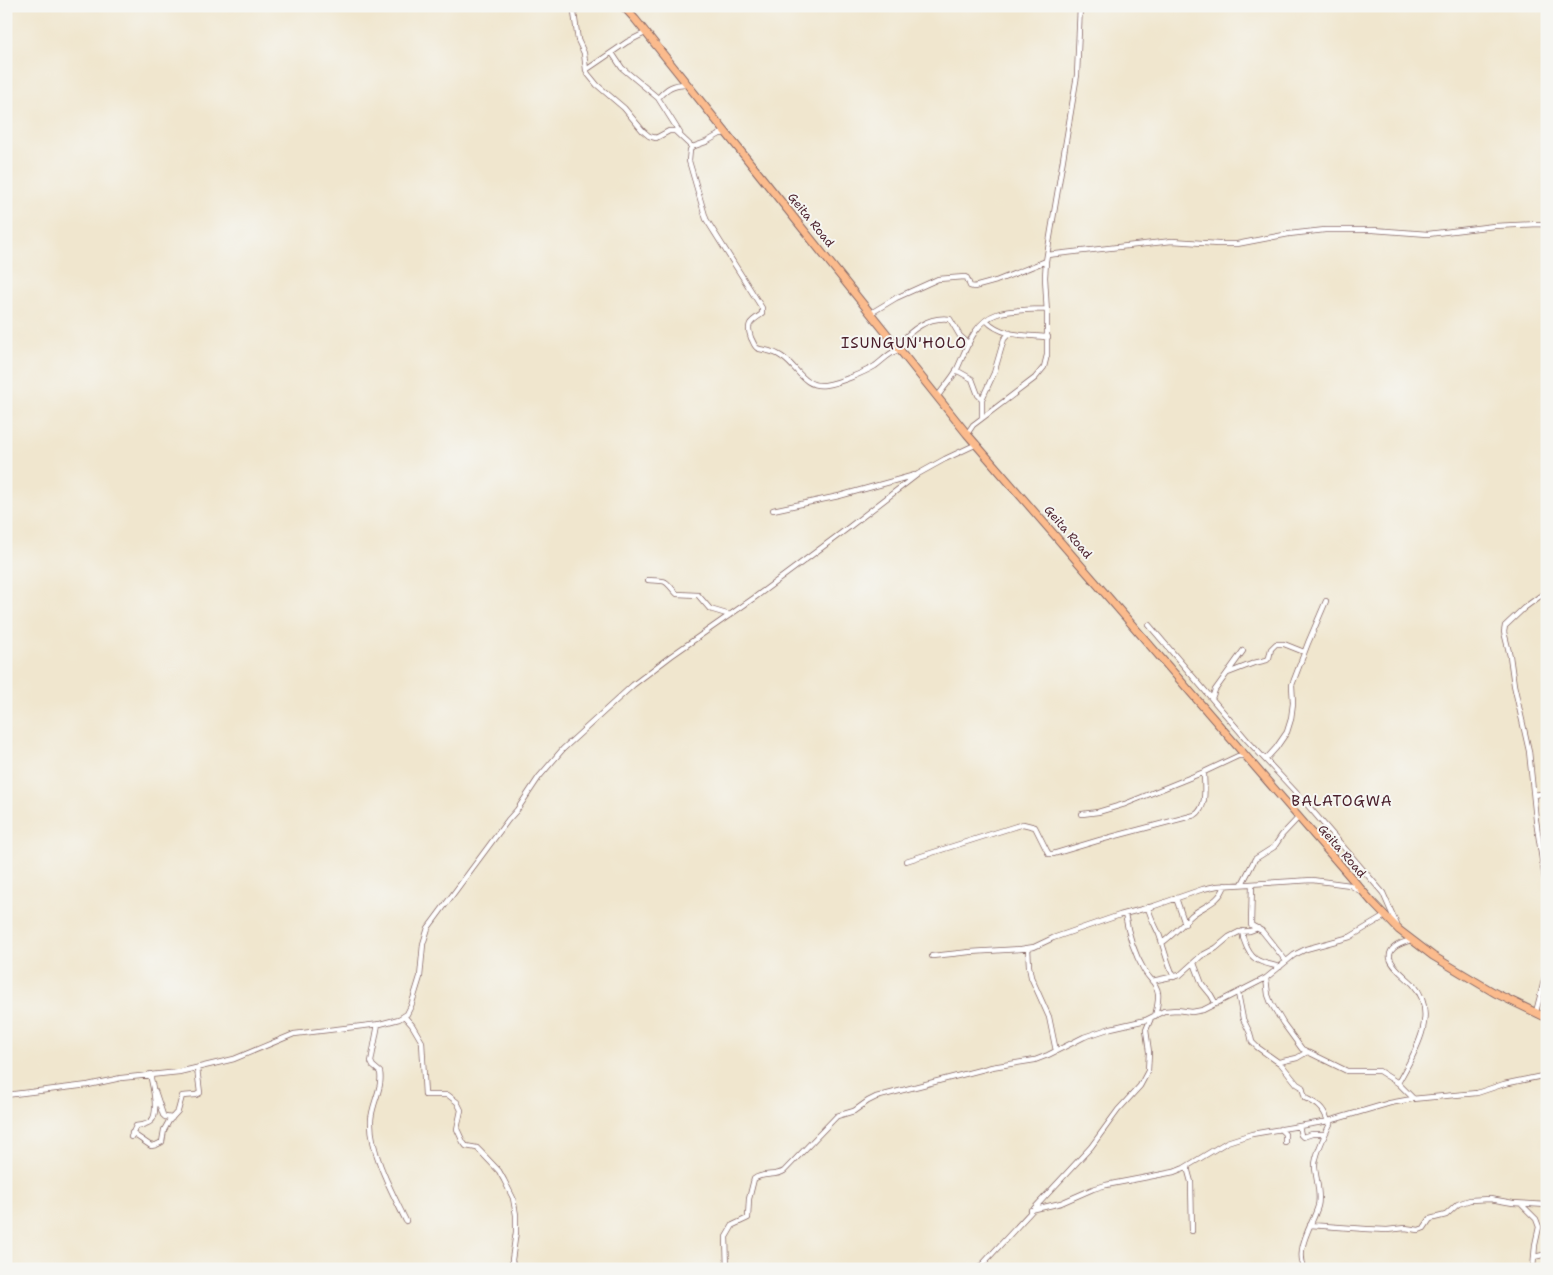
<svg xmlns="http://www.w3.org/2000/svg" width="1553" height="1275" font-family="'Shantell Sans',sans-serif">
  <rect width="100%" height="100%" fill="#f6f6f2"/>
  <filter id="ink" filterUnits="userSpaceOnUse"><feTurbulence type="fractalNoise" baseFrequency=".02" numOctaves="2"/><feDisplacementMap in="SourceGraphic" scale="10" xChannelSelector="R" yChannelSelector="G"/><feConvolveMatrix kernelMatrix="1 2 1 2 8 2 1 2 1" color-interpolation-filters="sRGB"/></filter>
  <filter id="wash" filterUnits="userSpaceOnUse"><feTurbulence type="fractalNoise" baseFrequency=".0096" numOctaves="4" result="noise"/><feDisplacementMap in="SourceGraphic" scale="20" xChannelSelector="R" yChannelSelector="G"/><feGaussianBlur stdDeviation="1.12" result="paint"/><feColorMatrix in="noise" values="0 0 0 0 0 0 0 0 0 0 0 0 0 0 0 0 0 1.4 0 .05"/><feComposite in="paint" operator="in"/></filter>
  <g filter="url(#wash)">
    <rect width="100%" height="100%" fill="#f0e6ce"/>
  </g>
  <g filter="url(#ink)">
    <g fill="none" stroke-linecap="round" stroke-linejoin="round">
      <defs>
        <path id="minor" d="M573 6 578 40 584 53 586 70 588 74 597 85 624 108 643 131 649 136 656 138 669 131H675L692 147
          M612 53 622 68 658 98 680 133
          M586 70 627 42 645 33 647 35
          M658 98C667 88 673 84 687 84
          M727 133 720 134 706 142 692 147 690 150 689 161 706 219 762 308V314C750 322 746 324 751 338 753 341 754 346 757 348 761 350 767 350 772 352 777 353 781 356 785 359 798 369 805 388 825 385 839 383 863 373 875 366 882 361 892 350 900 350
          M1047 255 1172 241 1218 244H1237L1289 234 1325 230H1373L1428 234 1494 226 1539 224 1547 225
          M871 313 896 298 938 279 965 277 967 278 970 286 974 287 996 281 1046 261
          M986 320C1001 337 1026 335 1048 337
          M897 346C911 330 928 316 950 319L960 336 969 344
          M956 370 972 379 978 395 982 399
          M938 396C943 388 951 380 956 371 966 351 973 322 997 314 1011 309 1032 310 1047 309
          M982 418V399L994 373 1004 339 1010 333
          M967 434 973 425 981 419 1035 378 1044 367 1047 355V314L1045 277 1046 261 1077 75 1080 6
          M773 510 839 496 915 475
          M648 580C671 581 663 580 677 594L698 595 710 609 730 615
          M1547 591 1524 608 1505 626 1504 632 1510 656 1514 685 1529 751 1536 820 1547 893
          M1149 625 1247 740 1304 801 1383 893 1397 925
          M1228 673 1254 663 1267 660 1269 658 1271 649 1276 644H1284L1304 652
          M1212 698 1215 690 1243 651
          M1266 759 1276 748 1287 732 1291 719 1293 703 1292 685 1308 643 1326 601
          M1534 795 1547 793
          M1082 814 1098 812 1125 804 1204 772 1238 756H1245
          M906 861 1023 824 1035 827 1047 851 1049 854H1053L1100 840 1195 815C1208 807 1204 786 1204 772
          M1242 884 1255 859 1274 847 1282 835 1298 818 1300 819
          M1252 884 1251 925 1262 931 1286 961
          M1176 898 1185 924
          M1148 907C1150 917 1155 925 1159 934 1164 948 1167 963 1174 977
          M1125 914C1128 933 1134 953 1144 970 1148 978 1157 983 1158 993 1159 1000 1157 1008 1155 1016
          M1243 931C1242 936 1243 939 1245 943 1252 963 1262 962 1280 967
          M1162 943C1173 935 1181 926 1191 916 1202 906 1220 903 1225 885
          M1028 948 1029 966 1031 977 1049 1017 1056 1051
          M932 956 970 952 1021 949 1034 947 1053 938 1120 915 1154 906 1203 889 1217 886 1312 880 1350 885 1360 891
          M1194 963 1202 984 1211 995 1216 1004
          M1266 978 1268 995 1271 1003 1283 1023 1302 1049 1347 1071H1379L1398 1083 1414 1099
          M1152 981 1180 975 1201 956 1216 948 1229 937 1239 932 1250 931 1258 928
          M1238 993 1243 1019 1250 1033 1252 1042 1257 1047 1281 1064 1297 1084 1302 1087 1305 1098C1318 1104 1323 1107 1328 1121
          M1536 1012 1547 969
          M404 1016 412 1025 422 1042 425 1095H448L457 1102 461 1110 457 1129 463 1142 466 1146 477 1148 480 1151 499 1171 504 1180 513 1198 516 1215V1232L512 1260 514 1269
          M378 1024 371 1062 373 1066 380 1072C383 1088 372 1103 371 1120 370 1153 392 1192 406 1221
          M1279 1062 1297 1058 1307 1052
          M1398 1083C1414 1054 1440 1014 1413 984 1407 978 1392 967 1390 958 1388 947 1404 942 1412 940
          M155 1091 163 1115 165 1117 172 1118
          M6 1095 88 1085 121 1078 179 1072 234 1059 294 1034 380 1024 399 1019 407 1014 411 1006 420 977 423 944 428 928 508 820 517 810 539 777 563 749 633 685 671 656 754 598 844 531 918 474 945 459 977 444
          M1299 1126 1301 1135 1303 1137 1312 1134H1325
          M1280 1129 1285 1134V1142
          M132 1133 151 1146 156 1145 162 1142 164 1130 169 1121 178 1111 182 1096 196 1095 200 1093 197 1068
          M131 1137 136 1126C141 1125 147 1125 151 1121 160 1113 152 1084 150 1074
          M1188 1166V1171L1191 1182 1192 1231
          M1521 1204 1536 1219 1539 1227 1535 1245 1533 1269
          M1031 1210 1061 1203 1093 1189 1106 1185 1174 1172 1184 1168 1227 1142 1252 1134 1329 1121 1390 1103 1412 1099 1477 1093 1504 1084 1547 1075
          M1310 1225 1366 1229 1387 1230 1405 1228 1419 1230 1424 1228 1430 1219 1446 1215 1458 1204 1470 1200 1490 1199 1513 1203 1547 1205
          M1534 1257 1547 1254
          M727 1269 726 1237 733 1225 748 1218 749 1199 754 1179C763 1172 775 1177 784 1171L837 1116 854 1111 868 1101 876 1097 992 1067 1035 1060 1048 1055 1084 1037 1111 1028 1146 1020 1164 1011 1177 1010 1192 1012 1203 1010 1266 978 1294 955 1306 949 1350 937 1385 916
          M978 1269 1091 1147 1118 1110 1140 1086 1148 1071 1149 1052 1146 1030 1151 1018
          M1305 1269C1294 1249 1313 1224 1318 1206 1321 1193 1316 1180 1315 1167 1314 1156 1327 1130 1332 1120"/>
        <path id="trunk" d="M623 6 635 19 967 434 1373 903 1399 930 1433 956 1495 993 1547 1018"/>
      </defs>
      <use href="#minor" stroke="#846564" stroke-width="6"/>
      <use href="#trunk" stroke="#846564" stroke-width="9"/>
      <use href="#minor" stroke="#fff" stroke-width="4.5"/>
      <use href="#trunk" stroke="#fbbb8d" stroke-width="7"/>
    </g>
  </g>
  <g text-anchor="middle" stroke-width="4" stroke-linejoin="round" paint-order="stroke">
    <g font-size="12" fill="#4a1f2b" stroke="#f6f6f2">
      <text transform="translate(811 220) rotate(51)" y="4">Geita Road</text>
      <text transform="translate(1068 532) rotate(49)" y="4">Geita Road</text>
      <text transform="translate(1342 851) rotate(49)" y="4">Geita Road</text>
    </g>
    <g font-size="15" letter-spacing="1" fill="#4a1f2b" stroke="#f6f6f2">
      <text x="904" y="348">ISUNGUN'HOLO</text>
      <text x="1342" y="806">BALATOGWA</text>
    </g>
  </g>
  <rect width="1553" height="1275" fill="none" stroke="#f6f6f2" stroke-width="25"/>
</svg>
